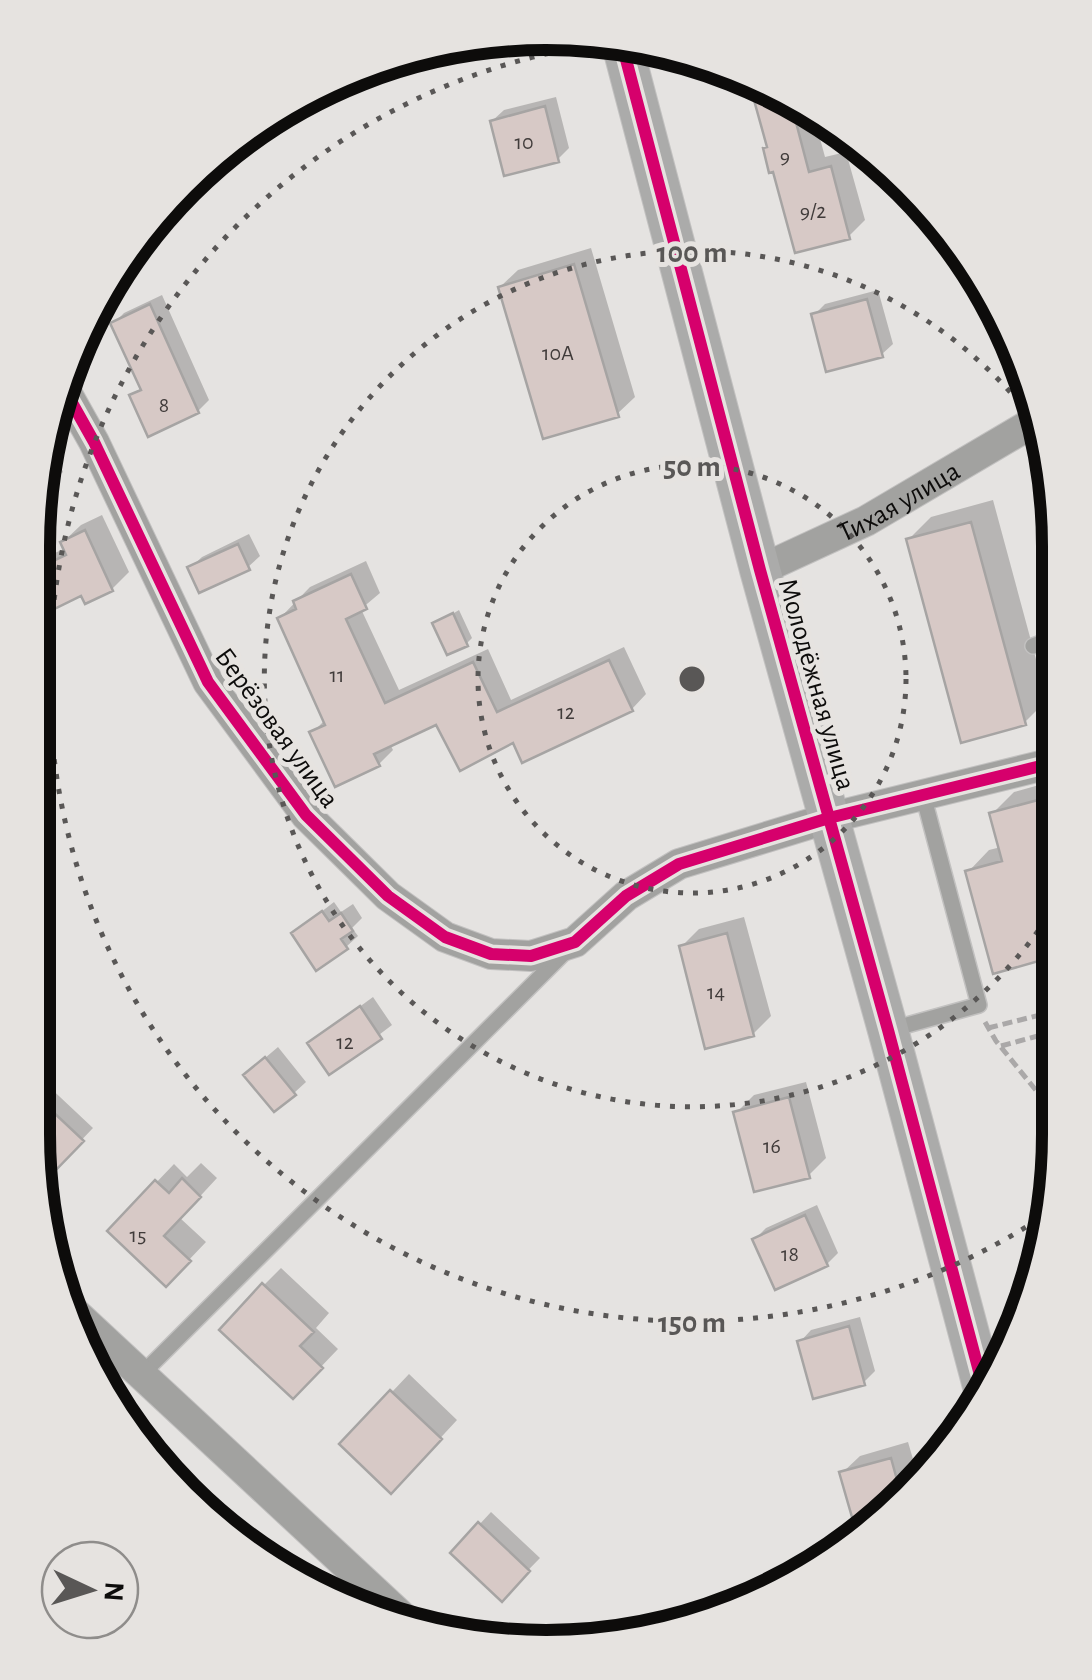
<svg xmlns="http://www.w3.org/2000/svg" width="1092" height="1680" font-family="'Alegreya Sans',sans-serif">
  <rect width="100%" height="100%" fill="#e5e3e1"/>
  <path fill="#0003" d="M752 84 815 120 825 157 846 152 865 220 848 237 769 146Z
    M556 97 569 148 558 159 492 121 504 110Z
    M591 248 635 397 617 414 500 287 518 270Z
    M878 290 893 344 881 355 814 315 825 304Z
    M162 295 209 400 198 411 132 396 142 386 113 324 124 313Z
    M48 439 63 472 51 483 37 490Z
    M993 500 1047 700 1024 723 908 540 931 517Z
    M102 515 129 572 112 589 82 593 36 586V568L48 556 66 548 63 542 81 525Z
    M249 534 260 556 248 567 190 568 202 557Z
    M366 561 380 593 361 609 399 690 488 649 511 700 624 647 646 694 632 709 514 739 437 722 390 744 393 750 379 764 312 733 326 719 280 618 310 587Z
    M459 610 472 638 467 643 436 624Z
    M1057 780 1056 954 995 971 968 872 989 850 1001 847 992 814 1014 792Z
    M334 902 341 912 353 904 362 918 352 928 358 936 346 947 294 933Z
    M744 917 771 1016 753 1034 681 947 699 929Z
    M373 997 392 1025 330 1072 310 1043Z
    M278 1047 306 1082 294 1093 258 1064Z
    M43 1081 93 1128 51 1172 32 1134 33 1091Z
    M806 1082 826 1158 809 1175 736 1113 754 1095Z
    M201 1163 217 1178 180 1218 206 1242 166 1284 110 1231 174 1164 187 1177Z
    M817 1205 838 1253 827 1264 755 1239 766 1228Z
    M281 1268 329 1313 316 1328 338 1349 293 1396 264 1285Z
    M860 1317 875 1371 864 1382 800 1342 811 1330Z
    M409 1374 457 1420 408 1473 392 1392Z
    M908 1442 920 1483 860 1536 842 1473 860 1456Z
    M491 1512 540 1558 501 1598 453 1553Z
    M601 1623 615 1636 585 1639Z"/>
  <path fill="#d7c9c6" stroke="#a6a4a3" stroke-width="2.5" d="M749 82 792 107 809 172 831 166 850 239 795 253 773 172 769 173 763 148 767 147Z
    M545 106 559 162 504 176 490 121Z
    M574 264 619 417 543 439 498 287Z
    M867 299 883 357 826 372 811 314Z
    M150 304 199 413 148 437 129 395 141 390 110 323Z
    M971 522 1026 725 961 743 906 539Z
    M85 530 113 591 85 604 81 596 46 613 36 592V569L66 555 60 542Z
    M238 544 250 570 199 593 187 567Z
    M351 574 367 609 346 619 385 703 473 662 497 712 609 660 633 711 522 763 513 743 460 771 436 725 374 754 380 766 335 787 309 732 325 725 277 618 296 609 293 601Z
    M453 613 468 646 447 655 432 623Z
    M1057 795 1056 956 993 974 965 871 1002 861 989 813Z
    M322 911 329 921 341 913 353 931 341 939 348 949 316 971 291 933Z
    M727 933 754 1036 705 1049 679 946Z
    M360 1006 382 1039 329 1075 307 1043Z
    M265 1057 296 1095 274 1112 243 1075Z
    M33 1093 84 1141 51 1175 37 1162 32 1134Z
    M789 1097 810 1178 754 1192 733 1112Z
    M182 1178 201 1197 164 1236 191 1261 166 1287 107 1231 155 1180 169 1193Z
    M805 1215 828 1266 775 1290 752 1239Z
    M262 1283 314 1332 300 1346 323 1368 293 1399 219 1330Z
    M849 1326 865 1385 813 1399 797 1341Z
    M390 1390 442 1439 391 1494 339 1444Z
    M891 1458 902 1498 858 1538 839 1472Z
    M478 1522 530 1571 502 1602 450 1553Z"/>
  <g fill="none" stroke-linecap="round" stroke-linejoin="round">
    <defs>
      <path id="lane" d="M1033 646 1058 636
        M889 1030 979 1005 923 795
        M141 1375 565 952"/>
      <g id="street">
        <path d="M62 385 94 442 208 682 306 815 388 896 445 937 491 954 531 956 575 942 626 896 679 864 829 818 1057 762"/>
        <path id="s1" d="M760 570 866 521 1034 422"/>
        <path d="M60 1299 412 1626"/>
      </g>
      <path id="secondary" d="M623 48 760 570 888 1030 984 1390"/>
    </defs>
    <use href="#lane" stroke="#c2c1c0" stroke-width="18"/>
    <use href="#street" stroke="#c2c1c0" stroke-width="32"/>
    <use href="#secondary" stroke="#c2c1c0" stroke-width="42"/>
    <path stroke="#aaa8a8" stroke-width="5" stroke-dasharray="10 5" stroke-linecap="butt" d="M985 1022 996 1041 1056 1115
      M988 1028 1056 1011
      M1001 1046 1056 1031"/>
    <use href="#lane" stroke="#a2a2a0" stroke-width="15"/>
    <use href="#street" stroke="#a2a2a0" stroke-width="30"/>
    <use href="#secondary" stroke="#ababaa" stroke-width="40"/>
    <defs>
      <path id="cycleway" d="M623 48 760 570 888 1030 984 1390
        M62 385 94 442 208 682 306 815 388 896 445 937 491 954 531 956 575 942 626 896 679 864 829 818 1057 762"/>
    </defs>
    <use href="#cycleway" stroke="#e6e3e0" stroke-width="19"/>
    <use href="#cycleway" stroke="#d6006c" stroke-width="12"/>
  </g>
  <g fill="none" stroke="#595756" stroke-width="5" stroke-dasharray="5 10">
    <circle cx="692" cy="679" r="214"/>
    <path d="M1055 906A428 428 0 1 1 1034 421"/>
    <path d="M1051 1211A642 642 0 1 1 592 45"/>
  </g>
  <g text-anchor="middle" stroke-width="10" stroke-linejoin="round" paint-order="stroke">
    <g font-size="22" fill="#403b3a">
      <text x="524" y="149">10</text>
      <text x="785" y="163">9</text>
      <text x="813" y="218">9/2</text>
      <text x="558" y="360">10А</text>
      <text x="164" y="412">8</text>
      <text x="337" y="682">11</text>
      <text x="566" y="719">12</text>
      <text x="716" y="999">14</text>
      <text x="345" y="1049">12</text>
      <text x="772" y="1153">16</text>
      <text x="138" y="1242">15</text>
      <text x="790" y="1261">18</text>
    </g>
    <g font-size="28" fill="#0d0c0b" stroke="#e6e3e0">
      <text dy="10" stroke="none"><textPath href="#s1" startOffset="155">Тихая улица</textPath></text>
      <text transform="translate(818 684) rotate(74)" y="10">Молодёжная улица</text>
      <text transform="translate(278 727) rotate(54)" y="10">Берёзовая улица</text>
    </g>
  </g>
  <path d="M0 0H1092V1680H0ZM546 50H546A496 496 0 0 1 1042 546V1134A496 496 0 0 1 546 1630H546A496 496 0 0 1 50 1134V546A496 496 0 0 1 546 50Z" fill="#e6e3e0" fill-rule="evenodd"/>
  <path fill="none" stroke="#0d0c0b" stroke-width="12" d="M546 50H546A496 496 0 0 1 1042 546V1134A496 496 0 0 1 546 1630H546A496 496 0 0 1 50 1134V546A496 496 0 0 1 546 50Z"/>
  <circle cx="692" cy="679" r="15" fill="#595756" stroke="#e6e3e0" stroke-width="5"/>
  <g font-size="30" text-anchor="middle" font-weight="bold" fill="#595756" stroke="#e6e3e0" stroke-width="10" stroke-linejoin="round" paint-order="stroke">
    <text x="692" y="262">100 m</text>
    <text x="692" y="476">50 m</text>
    <text x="692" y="1332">150 m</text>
  </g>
  <g transform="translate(90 1590) rotate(94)"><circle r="48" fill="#e6e3e0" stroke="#8f8d8b" stroke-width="2.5"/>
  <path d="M0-8L18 38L0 25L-18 38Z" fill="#595756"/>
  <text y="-15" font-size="28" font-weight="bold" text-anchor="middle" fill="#0d0c0b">N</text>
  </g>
</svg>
